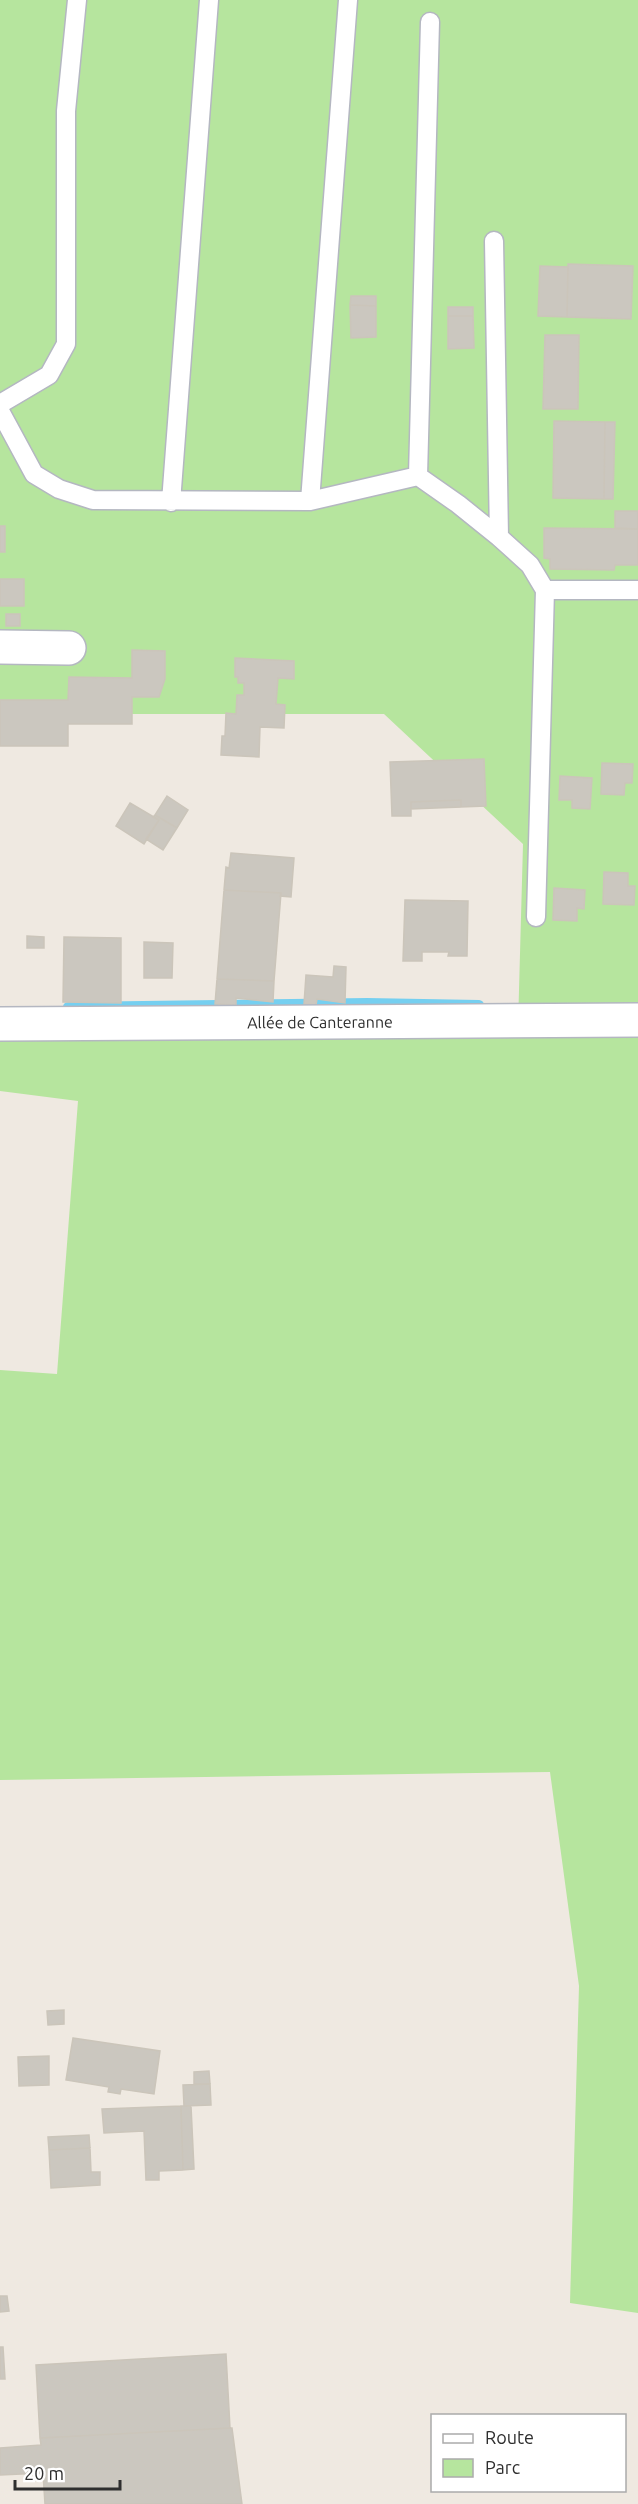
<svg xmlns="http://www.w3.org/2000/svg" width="638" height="2504" font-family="Ubuntu,sans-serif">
  <rect width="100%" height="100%" fill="#efe9e1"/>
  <path fill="#b6e59e" d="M0 0H638V2313L570 2303 579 1986 550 1772 0 1780V1370L57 1374 78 1101 0 1091V1032L518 1027 523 844 384 714H0Z"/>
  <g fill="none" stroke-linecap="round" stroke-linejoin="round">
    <path stroke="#75cff0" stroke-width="10" d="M68 1007 367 1003 479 1005"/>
  </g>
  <path fill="#cbc7bf" stroke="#cbc5ba" stroke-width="1.5" d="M568 264 633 266 631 319 567 317Z
    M540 266 568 267 567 317 538 316Z
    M351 296H376V306L350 305Z
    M350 305 376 306V337L351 338Z
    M448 307H473V316H448Z
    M448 316H473L474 348 448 349Z
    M545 335H579L578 409H543Z
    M554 421 605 422 604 499 553 498Z
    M605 422H615L613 499H604Z
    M615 511H638V529L615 528Z
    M0 526H5V552H0Z
    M544 528 638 529V565H615L614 570 550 569V559L544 558Z
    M0 579H24V606H0Z
    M6 614H20V626H6Z
    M132 650 165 651V679L159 697H132V724H68V746H0V700H68L69 677 132 678Z
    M235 658 294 661V679L278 678 276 704 285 705 284 728 260 727 259 757 221 755 222 736H225L226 713 236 714 237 695H244V683H238V677H235Z
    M484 759 486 806 461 807V800L411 802V816H392L390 762Z
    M602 763 633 764 632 783H625L624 795 601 794Z
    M560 776 592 778 590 809 572 808V800H559Z
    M167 796 188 810 177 828 155 815Z
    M461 800V807L411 809V802Z
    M130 803 159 820 144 844 116 826Z
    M155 815 177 828 163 850 146 839 159 820 153 817Z
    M231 853 294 858 291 897 280 896 281 893 224 890 226 867 229 868Z
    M604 872 628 873V886H635L634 905 603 904Z
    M554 888 585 890 584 909 577 908V921L553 920Z
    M224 890 281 893 274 981 217 979Z
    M405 900 468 901 467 956H448L449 952H422V961H403Z
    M27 936 44 937V948H27Z
    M64 937 121 938V1003L63 1002Z
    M144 942 173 943 172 978H144Z
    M334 966 346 967 345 1003 317 999 316 1005 304 1004 306 975 333 977Z
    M217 979 274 981 273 1002 236 998V1005L215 1004Z
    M64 2010V2024L48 2025 47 2011Z
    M73 2038 160 2051 154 2094 121 2089 120 2094 108 2092 109 2087 66 2080Z
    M49 2056V2085L19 2086 18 2057Z
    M209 2071 210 2084H194V2072Z
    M210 2084 211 2105 184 2106 183 2085Z
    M181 2106H191L194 2169 183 2170Z
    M181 2106 183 2170 159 2171V2180H146L144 2131 104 2133 102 2109Z
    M89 2135 90 2148 49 2150 48 2137Z
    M90 2148 91 2172H100V2185L51 2188 49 2150Z
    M0 2296H7L9 2311 0 2312Z
    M0 2347H3L5 2379H0Z
    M226 2354 230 2428 40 2438 36 2365Z
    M232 2428 242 2504H45L43 2473 0 2475V2448L41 2445 40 2438Z"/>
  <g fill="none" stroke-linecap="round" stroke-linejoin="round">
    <defs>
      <path id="service" d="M494 241 499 537
        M0 404 49 375 66 344V111L77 0
        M0 411 34 474 59 489 93 500 310 501 418 476 458 504 499 537 530 565 545 590 536 917
        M418 476 430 22
        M310 501 348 0
        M171 502 209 0
        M545 590H638"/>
      <g id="minor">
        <path d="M0 647 69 648"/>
        <path id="s1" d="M0 1024 638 1020"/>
      </g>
    </defs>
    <use href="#service" stroke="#b4b7c1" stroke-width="21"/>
    <use href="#minor" stroke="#b4b7c1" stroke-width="36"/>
    <use href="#service" stroke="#fff" stroke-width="18"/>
    <use href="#minor" stroke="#fff" stroke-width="33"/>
  </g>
  <g text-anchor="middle" stroke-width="4.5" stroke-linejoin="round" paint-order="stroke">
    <g font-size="16" fill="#2e2e2e" stroke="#fff">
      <text dy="6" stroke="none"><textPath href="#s1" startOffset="320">Allée de Canteranne</textPath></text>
    </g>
  </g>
  <rect x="431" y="2414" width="195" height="78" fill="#ffffff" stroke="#ababab" stroke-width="1.5"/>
  <rect x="443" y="2434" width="30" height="9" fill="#ffffff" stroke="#ababab" stroke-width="1.5"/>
  <text x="485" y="2444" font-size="18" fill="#2e2e2e">Route</text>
  <rect x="443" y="2459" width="30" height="18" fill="#b6e59e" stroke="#ababab" stroke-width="1.5"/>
  <text x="485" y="2474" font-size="18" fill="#2e2e2e">Parc</text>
  <path d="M15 2480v9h105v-9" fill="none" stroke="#2e2e2e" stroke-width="3"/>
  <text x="24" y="2480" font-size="18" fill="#2e2e2e" stroke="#ffffff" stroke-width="4.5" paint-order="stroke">20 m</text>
</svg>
